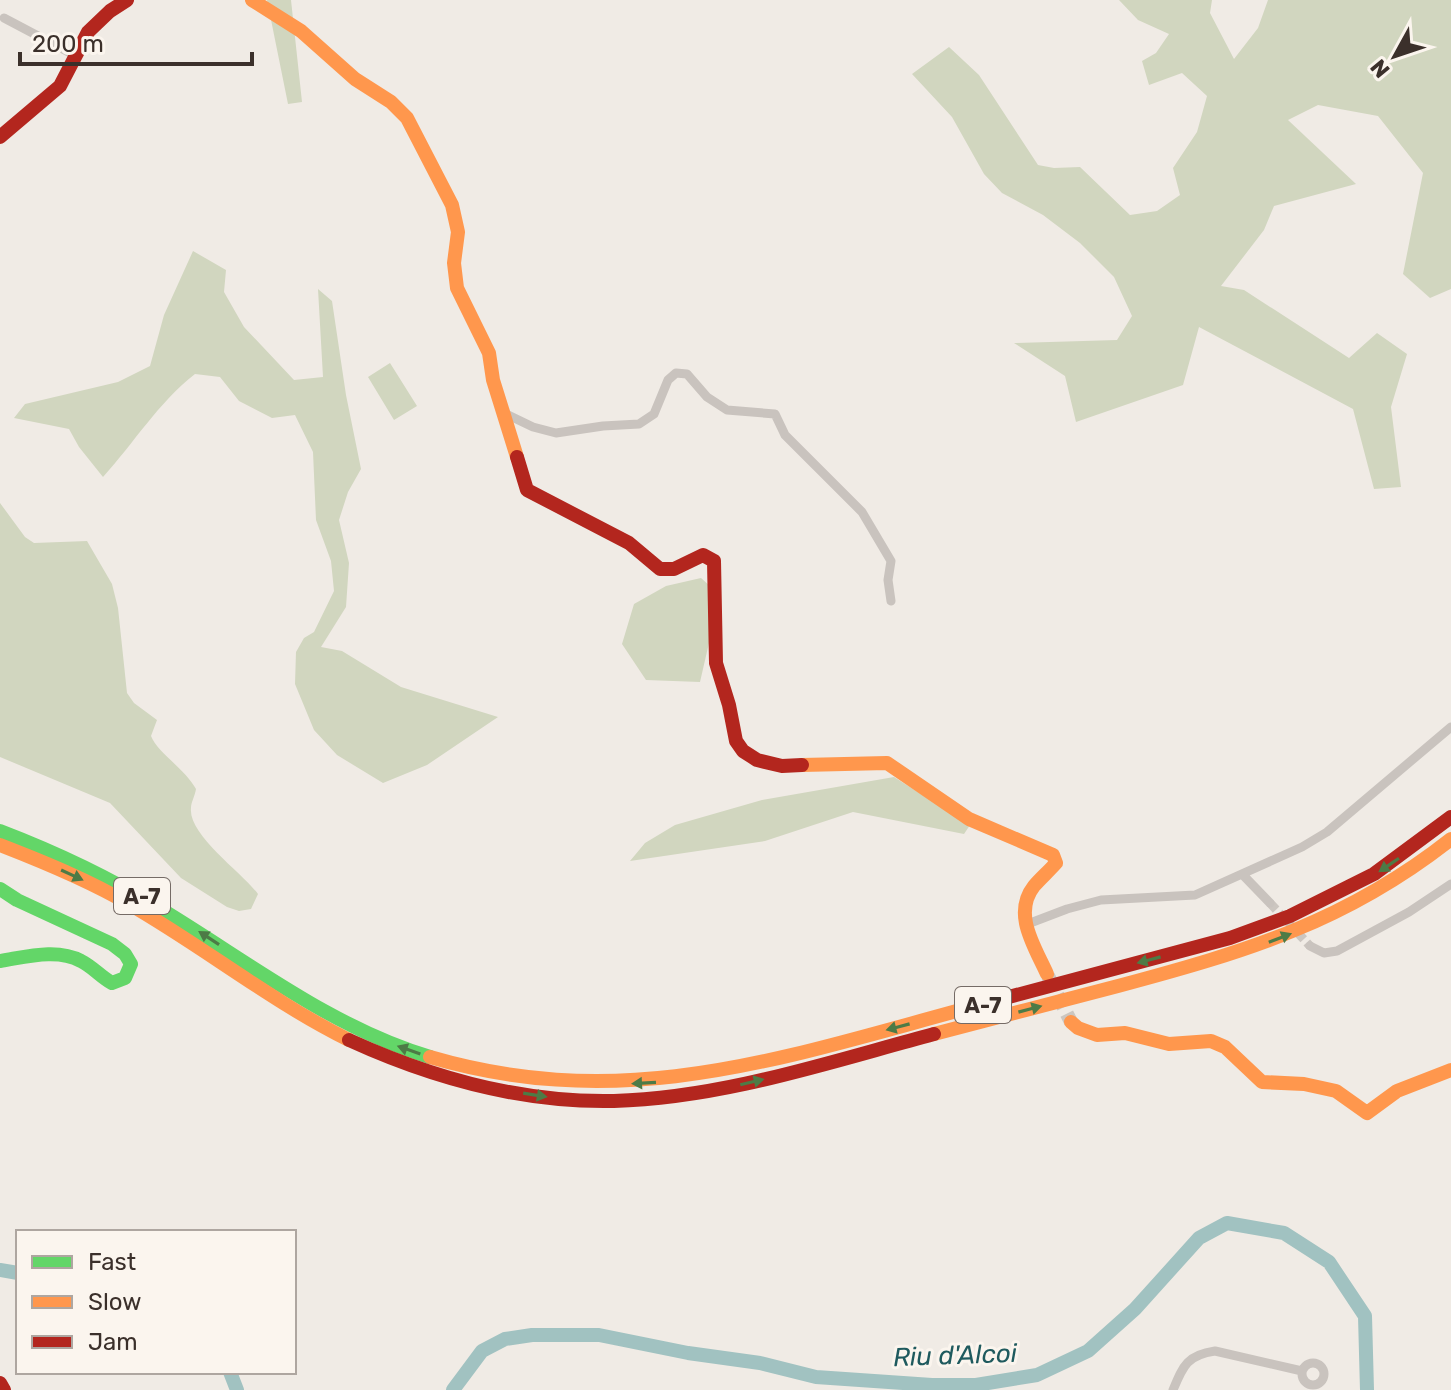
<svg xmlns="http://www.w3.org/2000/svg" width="1451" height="1390" font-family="Rubik,sans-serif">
  <rect width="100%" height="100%" fill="#f0ebe5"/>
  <path fill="#d1d6bf" d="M267 0H291L302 102 288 104Z
    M1119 0H1212L1210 13 1234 59 1258 28 1268 0H1451V289L1430 298 1403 274 1423 173 1378 116 1318 105 1288 120 1356 184 1274 206 1264 230 1221 286 1244 290 1349 358 1377 333 1407 354 1391 407 1401 487 1374 489 1353 409 1199 327 1183 385 1076 422 1065 376 1014 343 1117 340 1132 316 1114 277 1080 243 1043 215 1002 193 984 174 952 117 912 74 949 47 979 75 1038 165 1054 168 1080 167 1130 215 1157 211 1180 195 1173 168 1197 132 1207 96 1182 73 1149 85 1142 61 1156 53 1169 34 1138 20Z
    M193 251 226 270 224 292 244 327 294 380 323 377 318 289 332 301 346 395 361 469 348 492 339 520 349 563 346 607 321 647 342 651 401 687 498 717 427 765 383 783 337 755 314 730 295 684 296 652 304 638 314 632 334 591 331 561 316 520 313 452 295 415 272 418 239 401 220 377 195 374C158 403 134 443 103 477L79 447 69 429 14 418 25 404 118 382 150 366 164 315Z
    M390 363 417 406 394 420 368 377Z
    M0 503 25 537 34 543 87 541 112 584 118 608 127 693 134 703 157 720 151 736C157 752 185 769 196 789 195 796 191 802 191 808 188 835 243 873 258 894L251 909 239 911 227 907 181 878 110 803 0 757Z
    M701 578 720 595 700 682 646 680 622 644 634 604 666 586Z
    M894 777 970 825 964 834 853 812 765 841 630 861 645 843 675 825 762 800Z"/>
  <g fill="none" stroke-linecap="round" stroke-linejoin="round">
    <path stroke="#a1c2c1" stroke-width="14" d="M0 1270 18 1273
      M230 1372 237 1390
      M453 1390 482 1351 505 1339 532 1335H599L688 1353 760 1363 816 1377 932 1385H976L1037 1375 1088 1351 1135 1309 1199 1238 1227 1223 1284 1233 1329 1262 1365 1316 1367 1390"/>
    <path stroke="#ccc6c0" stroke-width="9" stroke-dasharray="9 4.5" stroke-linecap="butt" d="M1270 903 1310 946"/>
    <path stroke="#ccc6c0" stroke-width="14" stroke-dasharray="14 7" stroke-linecap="butt" d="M1048 976 1071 1022"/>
    <path stroke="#c9c3be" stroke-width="9" d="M4 18 76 56
      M502 412 533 427 556 433 603 426 639 424 654 414 668 380 676 373 687 374 707 397 727 410 775 414 785 435 862 512 891 561 888 580 891 601
      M1242 874 1270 903
      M1025 925 1067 909 1101 900 1195 895 1302 847 1327 832 1451 727
      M1310 946 1324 953 1337 951 1409 912 1451 884
      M1302 1374a11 11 0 1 1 22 0a11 11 0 1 1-22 0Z
      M1173 1390C1183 1366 1187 1355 1215 1351L1302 1371"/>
    <path stroke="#63d668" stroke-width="14" d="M0 831C55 852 108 877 159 908 247 961 330 1027 430 1057
      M0 889 17 900 112 944 125 954 131 964 125 978 112 983C101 977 93 967 81 961 57 948 26 957 0 961"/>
    <path stroke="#ff974d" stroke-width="14" d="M252 0 301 31 355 79 391 102 407 118 452 205 458 232 454 263 457 288 489 353 493 380 517 457
      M802 765 887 763 969 819 1053 855 1056 863C1049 871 1041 878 1034 886 1012 914 1035 947 1047 974
      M0 845C44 862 88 880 129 904 204 947 272 1002 349 1040
      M1071 1022 1078 1028 1097 1035 1125 1033 1169 1044 1211 1041 1225 1047 1262 1082 1304 1084 1336 1091 1367 1113 1397 1091 1451 1070
      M934 1034C995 1018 1057 1002 1118 986 1245 952 1346 922 1451 839
      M430 1057C629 1115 787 1056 979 1005"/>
    <path stroke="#b3261e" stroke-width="14" d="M0 137 60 86 88 32 110 11 127 0
      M517 457 527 490 629 543 660 569H674L703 555 714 561 716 663 729 705 736 741 743 751 757 760 782 766 802 765
      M979 1005 1230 938 1290 916 1374 874 1451 817
      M349 1040C432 1078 522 1103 614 1101 723 1098 829 1062 934 1034
      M0 1383 4 1390"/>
  </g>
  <defs><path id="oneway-solid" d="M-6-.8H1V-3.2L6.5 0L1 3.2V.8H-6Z" transform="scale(2)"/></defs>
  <g fill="#4d7b46">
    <use href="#oneway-solid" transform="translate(1389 865) rotate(146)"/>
    <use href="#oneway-solid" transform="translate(72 875) rotate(25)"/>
    <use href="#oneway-solid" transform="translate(209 938) rotate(-147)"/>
    <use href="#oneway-solid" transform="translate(1280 938) rotate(-21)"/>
    <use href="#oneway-solid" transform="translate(1149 960) rotate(165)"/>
    <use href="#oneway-solid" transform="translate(1030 1009) rotate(-15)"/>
    <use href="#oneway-solid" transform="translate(898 1027) rotate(165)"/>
    <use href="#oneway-solid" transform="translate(409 1050) rotate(-161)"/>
    <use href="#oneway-solid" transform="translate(752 1082) rotate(-13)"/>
    <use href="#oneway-solid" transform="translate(644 1083) rotate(177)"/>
    <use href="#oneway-solid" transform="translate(535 1095) rotate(9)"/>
  </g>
  <g text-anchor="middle" stroke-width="6" stroke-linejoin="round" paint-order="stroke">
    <g fill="#fbf5ee" stroke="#756b66" stroke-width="2">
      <rect x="114" y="878" width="56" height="36" rx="6"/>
      <rect x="955" y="987" width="56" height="36" rx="6"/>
    </g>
    <g font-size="22" font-weight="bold" fill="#3b302b">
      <text x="142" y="904">A-7</text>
      <text x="983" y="1013">A-7</text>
    </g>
    <g font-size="26" font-style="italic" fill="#1f5a5e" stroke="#fbf5ee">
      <text transform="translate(955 1355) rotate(-2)" y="9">Riu d'Alcoi</text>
    </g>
  </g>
  <rect x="16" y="1230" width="280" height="144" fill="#fbf5ee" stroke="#aea6a0" stroke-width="2"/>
  <rect x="32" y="1256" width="40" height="12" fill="#63d668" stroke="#aea6a0" stroke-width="2"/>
  <text x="88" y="1270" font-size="24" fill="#3b302b">Fast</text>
  <rect x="32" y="1296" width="40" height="12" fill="#ff974d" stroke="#aea6a0" stroke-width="2"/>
  <text x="88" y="1310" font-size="24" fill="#3b302b">Slow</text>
  <rect x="32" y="1336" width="40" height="12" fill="#b3261e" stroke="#aea6a0" stroke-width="2"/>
  <text x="88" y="1350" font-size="24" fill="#3b302b">Jam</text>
  <g transform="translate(1395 56) rotate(230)" stroke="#fbf5ee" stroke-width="6" paint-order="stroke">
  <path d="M0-6L14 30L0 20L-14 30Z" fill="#3b302b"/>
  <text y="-12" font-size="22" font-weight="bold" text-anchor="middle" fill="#3b302b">N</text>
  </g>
  <path d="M20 52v12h232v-12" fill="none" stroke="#3b302b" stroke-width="4"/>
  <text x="32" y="52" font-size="24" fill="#3b302b" stroke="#fbf5ee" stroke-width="6" paint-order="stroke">200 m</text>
</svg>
